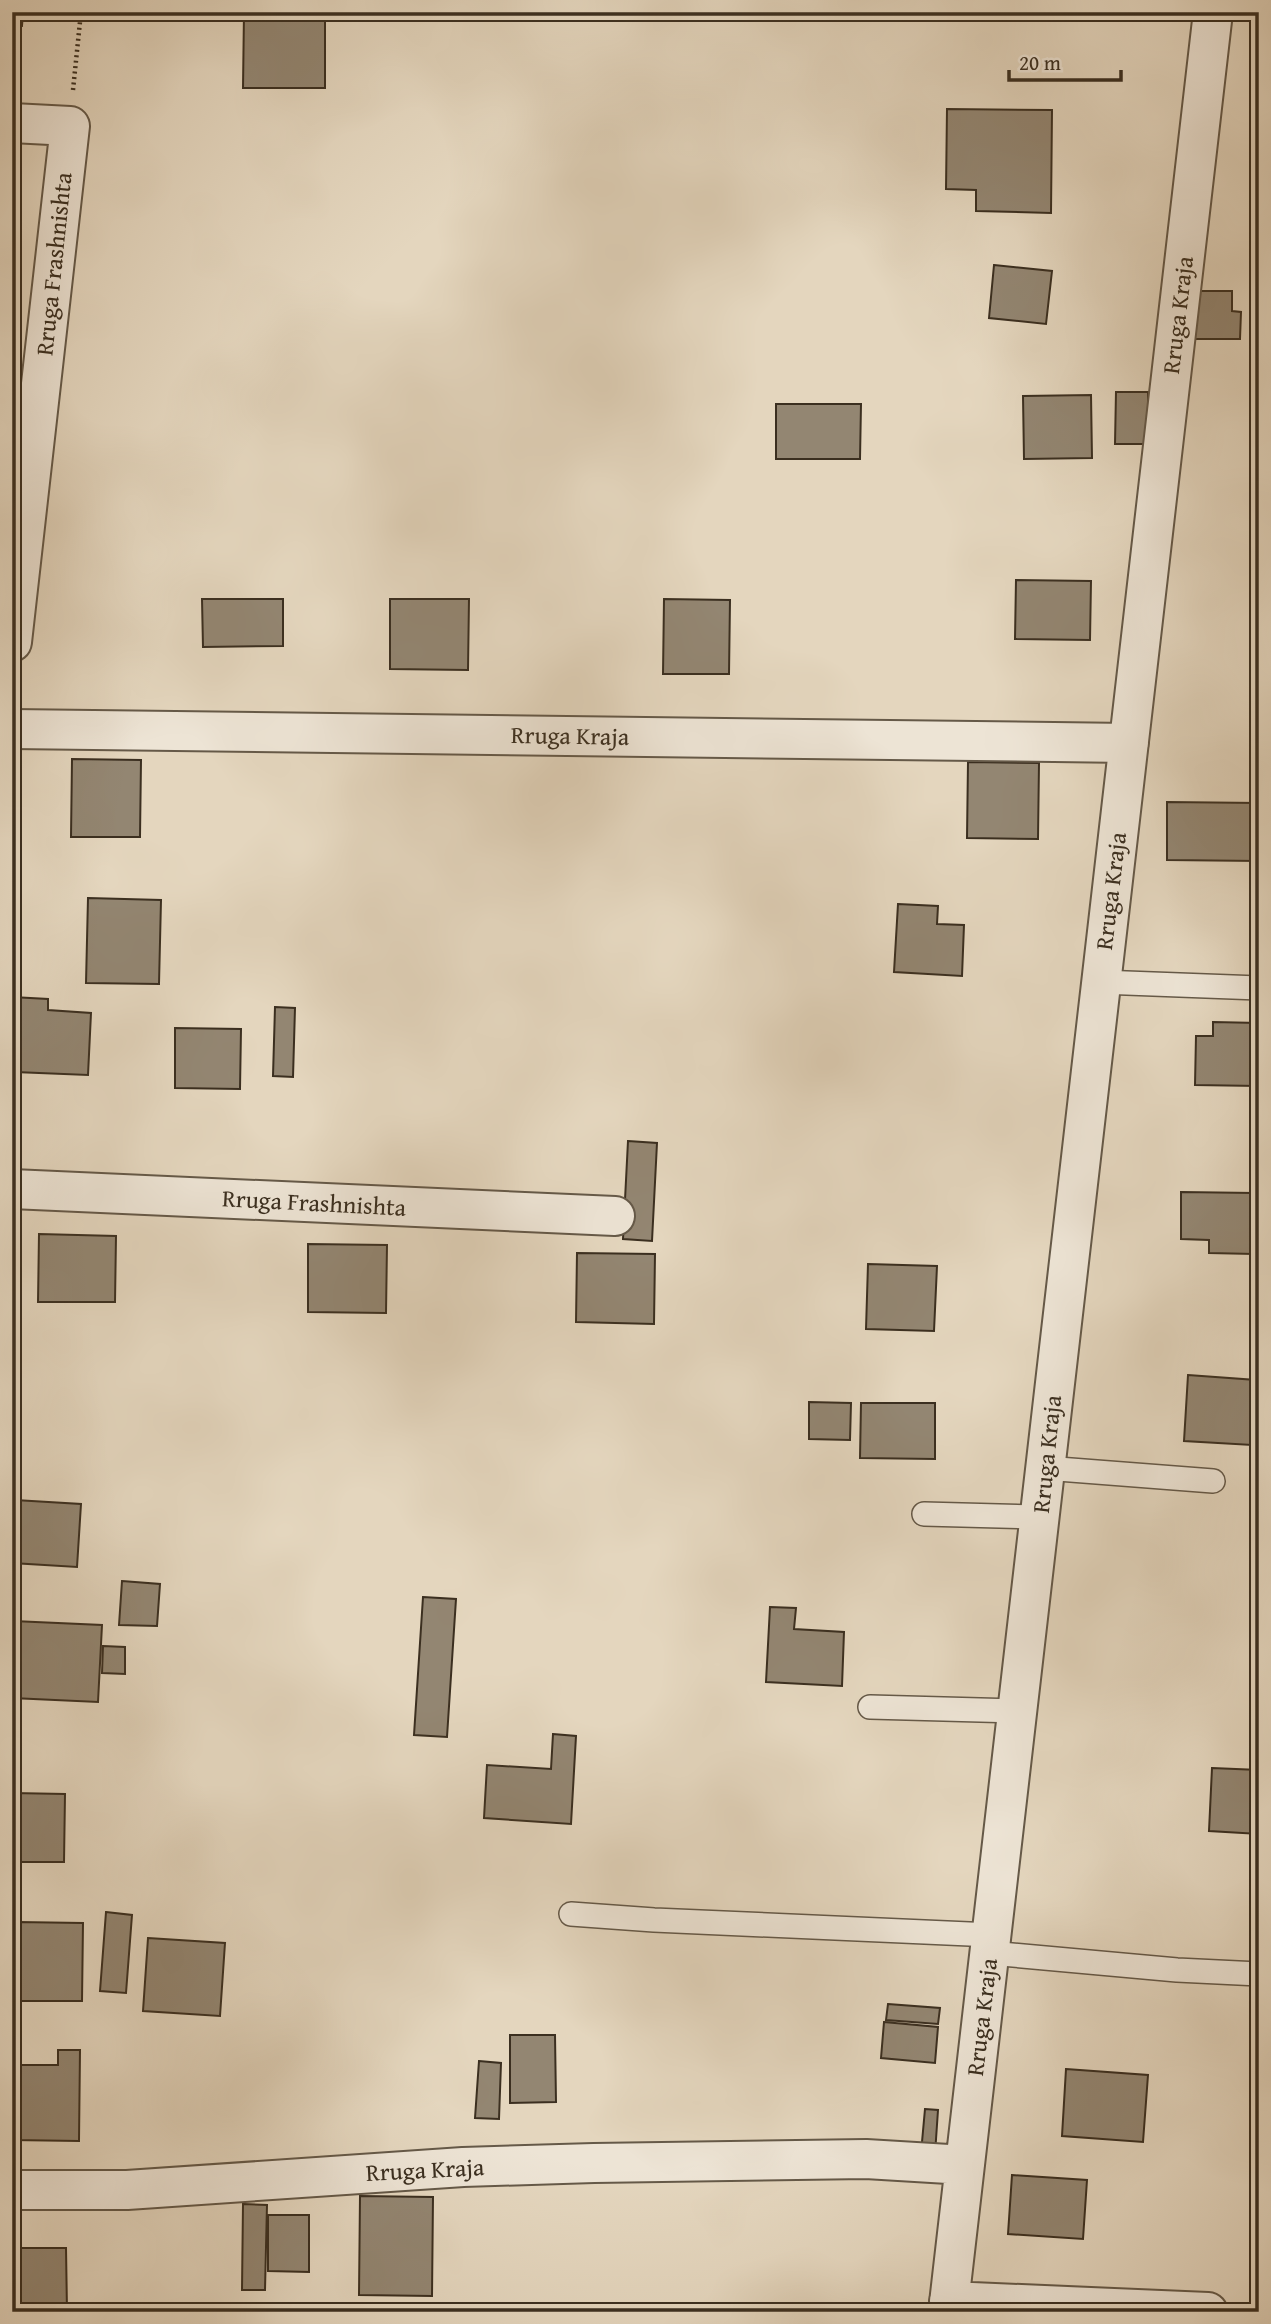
<svg xmlns="http://www.w3.org/2000/svg" width="1271" height="2324" font-family="'Gentium Book Plus',serif">
  <rect width="100%" height="100%" fill="#e4d6be"/>
  <filter id="stains"><feTurbulence type="fractalNoise" baseFrequency=".00286" numOctaves="4"/><feColorMatrix values="0 0 0 0 .2 0 0 0 0 .09 0 0 0 0 .02 0 0 0 .5 -.17"/></filter>
  <radialGradient id="worn" r=".72"><stop offset=".6" stop-color="#630" stop-opacity="0"/><stop offset="1" stop-color="#630" stop-opacity=".3"/></radialGradient>
  <path fill="#938672" stroke="#3b2f20" stroke-width="2" d="M12 12H23L22 26 12 25Z
    M244 12 325 13V88H243Z
    M947 109 1052 110 1051 213 976 211V190L946 189Z
    M994 265 1052 271 1046 324 989 318Z
    M1191 291H1232V311L1241 312 1240 339H1191Z
    M1116 392H1148V444H1115Z
    M1091 395 1092 458 1024 459 1023 396Z
    M776 404H861L860 459H776Z
    M1016 580 1091 581 1090 640 1015 639Z
    M202 599H283V646L203 647Z
    M390 599H469L468 670 390 669Z
    M664 599 730 600 729 674H663Z
    M72 759 141 760 140 837H71Z
    M968 762 1039 763 1038 839 967 838Z
    M1167 802 1259 803V861L1167 860Z
    M88 898 161 900 159 984 86 983Z
    M898 904 938 906 937 924 964 925 962 976 894 972Z
    M12 997 48 999V1010L91 1013 88 1075 15 1072 18 1028H12Z
    M275 1007 295 1008 293 1077 273 1076Z
    M1213 1022 1259 1023 1258 1086 1195 1085 1196 1036H1213Z
    M175 1028 241 1029 240 1089 175 1088Z
    M628 1141 657 1143 652 1241 623 1239Z
    M1181 1192 1254 1193V1254L1209 1253V1240L1181 1239Z
    M39 1234 116 1236 115 1302H38Z
    M308 1244 387 1245 386 1313 308 1312Z
    M577 1253 655 1254 654 1324 576 1322Z
    M868 1264 937 1266 934 1331 866 1329Z
    M1188 1375 1256 1380 1252 1445 1184 1441Z
    M809 1402 851 1403 850 1440 809 1439Z
    M861 1403H935V1459L860 1458Z
    M15 1500 81 1504 77 1567 12 1563Z
    M122 1581 160 1584 157 1626 119 1625Z
    M423 1597 456 1599 447 1737 414 1735Z
    M770 1607 796 1608 794 1629 844 1632 842 1686 766 1682Z
    M13 1621 102 1625 98 1702 12 1698Z
    M103 1646 125 1647V1674L102 1673Z
    M553 1734 576 1736 571 1824 484 1818 487 1765 551 1769Z
    M1212 1768 1259 1770V1834L1209 1831Z
    M12 1793 65 1794 64 1862H12Z
    M106 1912 132 1915 126 1993 100 1991Z
    M17 1922 83 1923 82 2001H16Z
    M148 1938 225 1943 220 2016 143 2011Z
    M888 2004 940 2008 938 2024 886 2020Z
    M884 2022 938 2027 935 2063 881 2058Z
    M510 2035H555L556 2102 510 2103Z
    M58 2050H80L79 2141 12 2140V2065H58Z
    M479 2061 501 2063 499 2119 475 2118Z
    M1066 2069 1148 2075 1143 2142 1062 2136Z
    M925 2109 938 2110 935 2154 921 2153Z
    M1012 2175 1087 2180 1083 2239 1008 2234Z
    M360 2196 433 2197 432 2296 359 2295Z
    M243 2204 267 2205 265 2290H242Z
    M268 2215H309V2272L268 2271Z
    M12 2248H66L67 2312H12Z"/>
  <g fill="none" stroke-linecap="round" stroke-linejoin="round">
    <defs>
      <path id="service" d="M1100 982 1259 988
        M1045 1468 1213 1481
        M924 1514 1040 1517
        M870 1707 1017 1711
        M571 1914 654 1920 992 1935
        M990 1953 1177 1970 1259 1974"/>
      <path id="minor" d="M12 123 70 126 12 642
        M12 729 1129 743
        M12 1189 615 1216
        M12 2190H127L463 2167 594 2163 866 2159 965 2165
        M949 2301 1208 2312
        M948 2312 1213 12"/>
    </defs>
    <use href="#service" stroke="#655948" stroke-width="26"/>
    <use href="#minor" stroke="#655948" stroke-width="42"/>
    <path stroke="#3b2f20" stroke-width="4.5" stroke-dasharray="2 3.5" stroke-linecap="butt" d="M73 90 81 12"/>
    <use href="#service" stroke="#ede4d5" stroke-width="23"/>
    <use href="#minor" stroke="#ede4d5" stroke-width="38"/>
  </g>
  <g text-anchor="middle" stroke-width="6" stroke-linejoin="round" paint-order="stroke">
    <g font-size="24" fill="#3b2f20" stroke="#ede4d5">
      <text transform="translate(54 264) rotate(-84)" y="8">Rruga Frashnishta</text>
      <text transform="translate(1178 315) rotate(-83)" y="8">Rruga Kraja</text>
      <text transform="translate(570 736) rotate(1)" y="8">Rruga Kraja</text>
      <text transform="translate(1111 891) rotate(-83)" y="8">Rruga Kraja</text>
      <text transform="translate(314 1203) rotate(3)" y="8">Rruga Frashnishta</text>
      <text transform="translate(1047 1454) rotate(-84)" y="8">Rruga Kraja</text>
      <text transform="translate(982 2017) rotate(-83)" y="8">Rruga Kraja</text>
      <text transform="translate(425 2170) rotate(-3)" y="8">Rruga Kraja</text>
    </g>
  </g>
  <rect width="1271" height="2324" fill="none" stroke="#e4d6be" stroke-width="42"/>
  <rect x="14" y="14" width="1243" height="2296" fill="none" stroke="#3b2f20" stroke-width="3.5"/>
  <rect x="21" y="21" width="1229" height="2282" fill="none" stroke="#3b2f20" stroke-width="2"/>
  <path d="M1009 70v10h112v-10" fill="none" stroke="#3b2f20" stroke-width="3.5"/>
  <text x="1019" y="70" font-size="21" fill="#3b2f20" stroke="#ede4d5" stroke-width="5" paint-order="stroke">20 m</text>
  <rect width="100%" height="100%" filter="url(#stains)"/>
  <rect width="100%" height="100%" fill="url(#worn)"/>
</svg>
